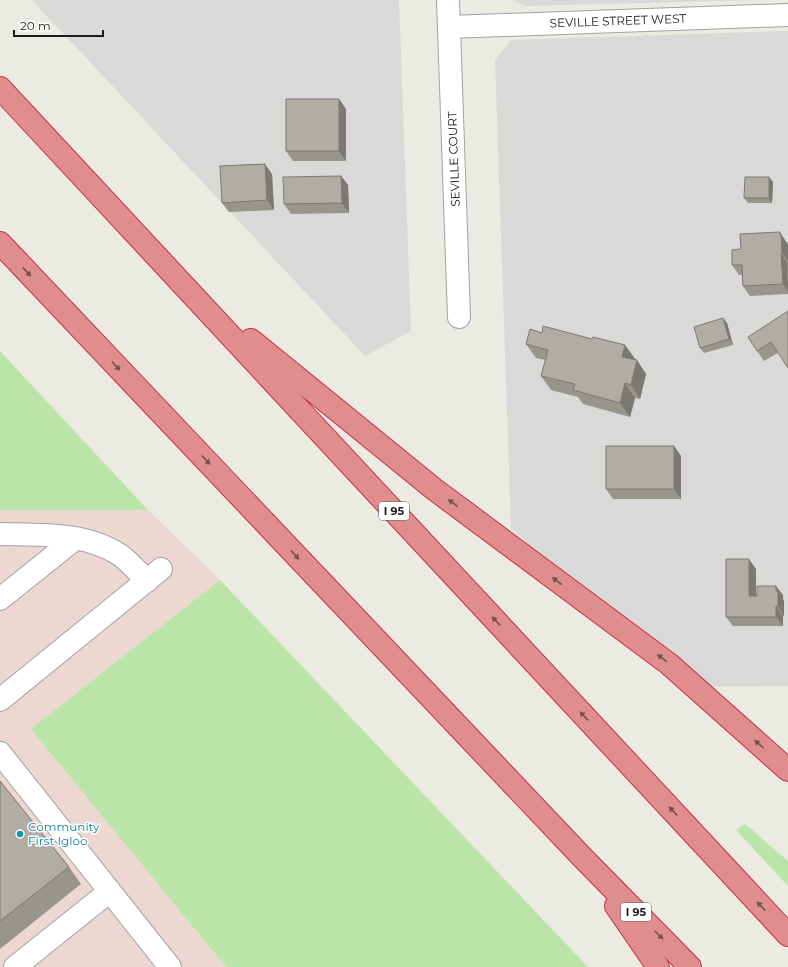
<svg xmlns="http://www.w3.org/2000/svg" width="788" height="967" font-family="Montserrat,sans-serif">
  <rect width="100%" height="100%" fill="#ecebe1"/>
  <path fill="#d9d9d8" d="M32 0H399L411 331 365 356Z
    M513 0H767L525 6Z
    M788 31V686L684 687 511 528 495 60 511 40Z"/>
  <path fill="#edd8d1" d="M0 510H148L220 580 32 729 226 967H0Z"/>
  <path fill="#bbe4a9" d="M0 351 148 510H0Z
    M220 580 588 967H226L31 729Z
    M745 824 788 861V886L736 830Z"/>
  <g fill="none" stroke-linecap="round" stroke-linejoin="round">
    <defs>
      <path id="minor" d="M448 0 459 317
        M449 27 788 15
        M0 534C39 535 86 532 120 555 130 562 138 572 147 581
        M0 599 75 539
        M0 700 161 569
        M0 753 170 967
        M15 967 110 891"/>
      <path id="highway" d="M0 88 788 935
        M0 243 582 857 690 967
        M251 340 434 489 669 664 788 770
        M616 906 658 967"/>
    </defs>
    <use href="#minor" stroke="#a2a2a2" stroke-width="24"/>
    <use href="#highway" stroke="#cb2e45" stroke-width="24"/>
    <use href="#minor" stroke="#fff" stroke-width="22"/>
    <use href="#highway" stroke="#e08e8d" stroke-width="22"/>
  </g>
  <path fill="#98958d" d="M339 99 346 109V161H293L286 151Z
    M272 174 274 210 229 212 222 203Z
    M341 176 348 185 349 213 291 214 284 204Z
    M769 177 773 182 772 203H748L744 198Z
    M787 242 788 245V294L750 296 743 286 742 275H739L732 265 741 249Z
    M788 311 778 353 764 361 757 351Z
    M723 318 727 323 733 345 704 353 700 348Z
    M542 333 592 339 625 345 635 359V360L646 374 640 399 635 398 630 417 583 404 578 397 551 390 541 376 546 360 536 358 526 344Z
    M674 446 681 456V499H613L606 489Z
    M756 569V596L783 595V599L784 601V616H783V626H733L726 617Z
    M0 781 69 867 81 884 0 949Z"/>
  <path fill="#7c7973" d="M339 99 346 109V161L339 151Z
    M265 164 272 174 274 210 267 200Z
    M341 176 348 185 349 213 342 203Z
    M769 177 773 182 772 203 769 198Z
    M780 232 788 245V261L782 253Z
    M781 253 787 263 788 292 783 284Z
    M723 318 727 323 733 345 729 339Z
    M625 345 635 359 632 371 622 357Z
    M637 360 646 374 640 399 631 385Z
    M625 383 635 398 630 417 620 403Z
    M674 446 681 456V499L674 489Z
    M749 559 756 569V606L749 596Z
    M776 586 783 595V599L784 601V616L778 606Z
    M776 606 783 616V626L776 617Z"/>
  <path fill="#b1ada4" stroke="#7c7973" d="M286 99H339V151H286Z
    M265 164 267 200 222 203 220 166Z
    M341 176 342 203 284 204 283 177Z
    M745 177H769V198H744Z
    M780 232V235H781L782 253H781L783 284 743 286 742 265H732V250L741 249 740 234Z
    M788 311V368L771 342 757 351 748 337Z
    M723 318 729 339 700 348 694 327Z
    M543 326 592 339 593 337 625 345 622 357 637 360 631 385 625 383 620 403 573 390 575 384 541 376 548 350 526 344 530 329 542 333Z
    M606 446H674V489H606Z
    M726 559H749V596H757V586H776V591H778V606H776V617H726Z
    M0 781 69 867 0 921Z"/>
  <defs><path id="oneway-solid" d="M-6-.8H1V-3.2L6.5 0L1 3.2V.8H-6Z"/></defs>
  <g fill="#744f4e">
    <use href="#oneway-solid" transform="translate(27 272) rotate(47)"/>
    <use href="#oneway-solid" transform="translate(116 366) rotate(47)"/>
    <use href="#oneway-solid" transform="translate(206 460) rotate(47)"/>
    <use href="#oneway-solid" transform="translate(453 503) rotate(-143)"/>
    <use href="#oneway-solid" transform="translate(295 555) rotate(47)"/>
    <use href="#oneway-solid" transform="translate(557 581) rotate(-143)"/>
    <use href="#oneway-solid" transform="translate(496 621) rotate(-133)"/>
    <use href="#oneway-solid" transform="translate(662 658) rotate(-143)"/>
    <use href="#oneway-solid" transform="translate(584 716) rotate(-133)"/>
    <use href="#oneway-solid" transform="translate(759 744) rotate(-138)"/>
    <use href="#oneway-solid" transform="translate(673 811) rotate(-133)"/>
    <use href="#oneway-solid" transform="translate(761 906) rotate(-133)"/>
    <use href="#oneway-solid" transform="translate(659 935) rotate(45)"/>
  </g>
  <circle fill="#0f9aa8" stroke="#fff" stroke-width="1.5" cx="20" cy="834" r="4"/>
  <g text-anchor="middle" stroke-width="3" stroke-linejoin="round" paint-order="stroke">
    <g fill="#fff" stroke="#5f5f5f" stroke-width="1">
      <rect x="379" y="502" width="30" height="18" rx="3"/>
      <rect x="621" y="903" width="30" height="18" rx="3"/>
    </g>
    <g font-size="11" font-weight="bold" fill="#1b1b1b">
      <text x="394" y="515">I 95</text>
      <text x="636" y="916">I 95</text>
    </g>
    <g font-size="12" fill="#1b1b1b" stroke="#fff">
      <text transform="translate(618 21) rotate(-2)" y="4">SEVILLE STREET WEST</text>
      <text transform="translate(454 159) rotate(-92)" y="4">SEVILLE COURT</text>
    </g>
    <g font-size="12" fill="#0d838f" stroke="#fff" text-anchor="start">
      <text x="28" y="831">Community<tspan x="28" dy="14">First Igloo</tspan></text>
    </g>
  </g>
  <path d="M14 30v6h89v-6" fill="none" stroke="#1b1b1b" stroke-width="2"/>
  <text x="20" y="30" font-size="12" fill="#1b1b1b" stroke="#ffffff" stroke-width="3" paint-order="stroke">20 m</text>
</svg>
